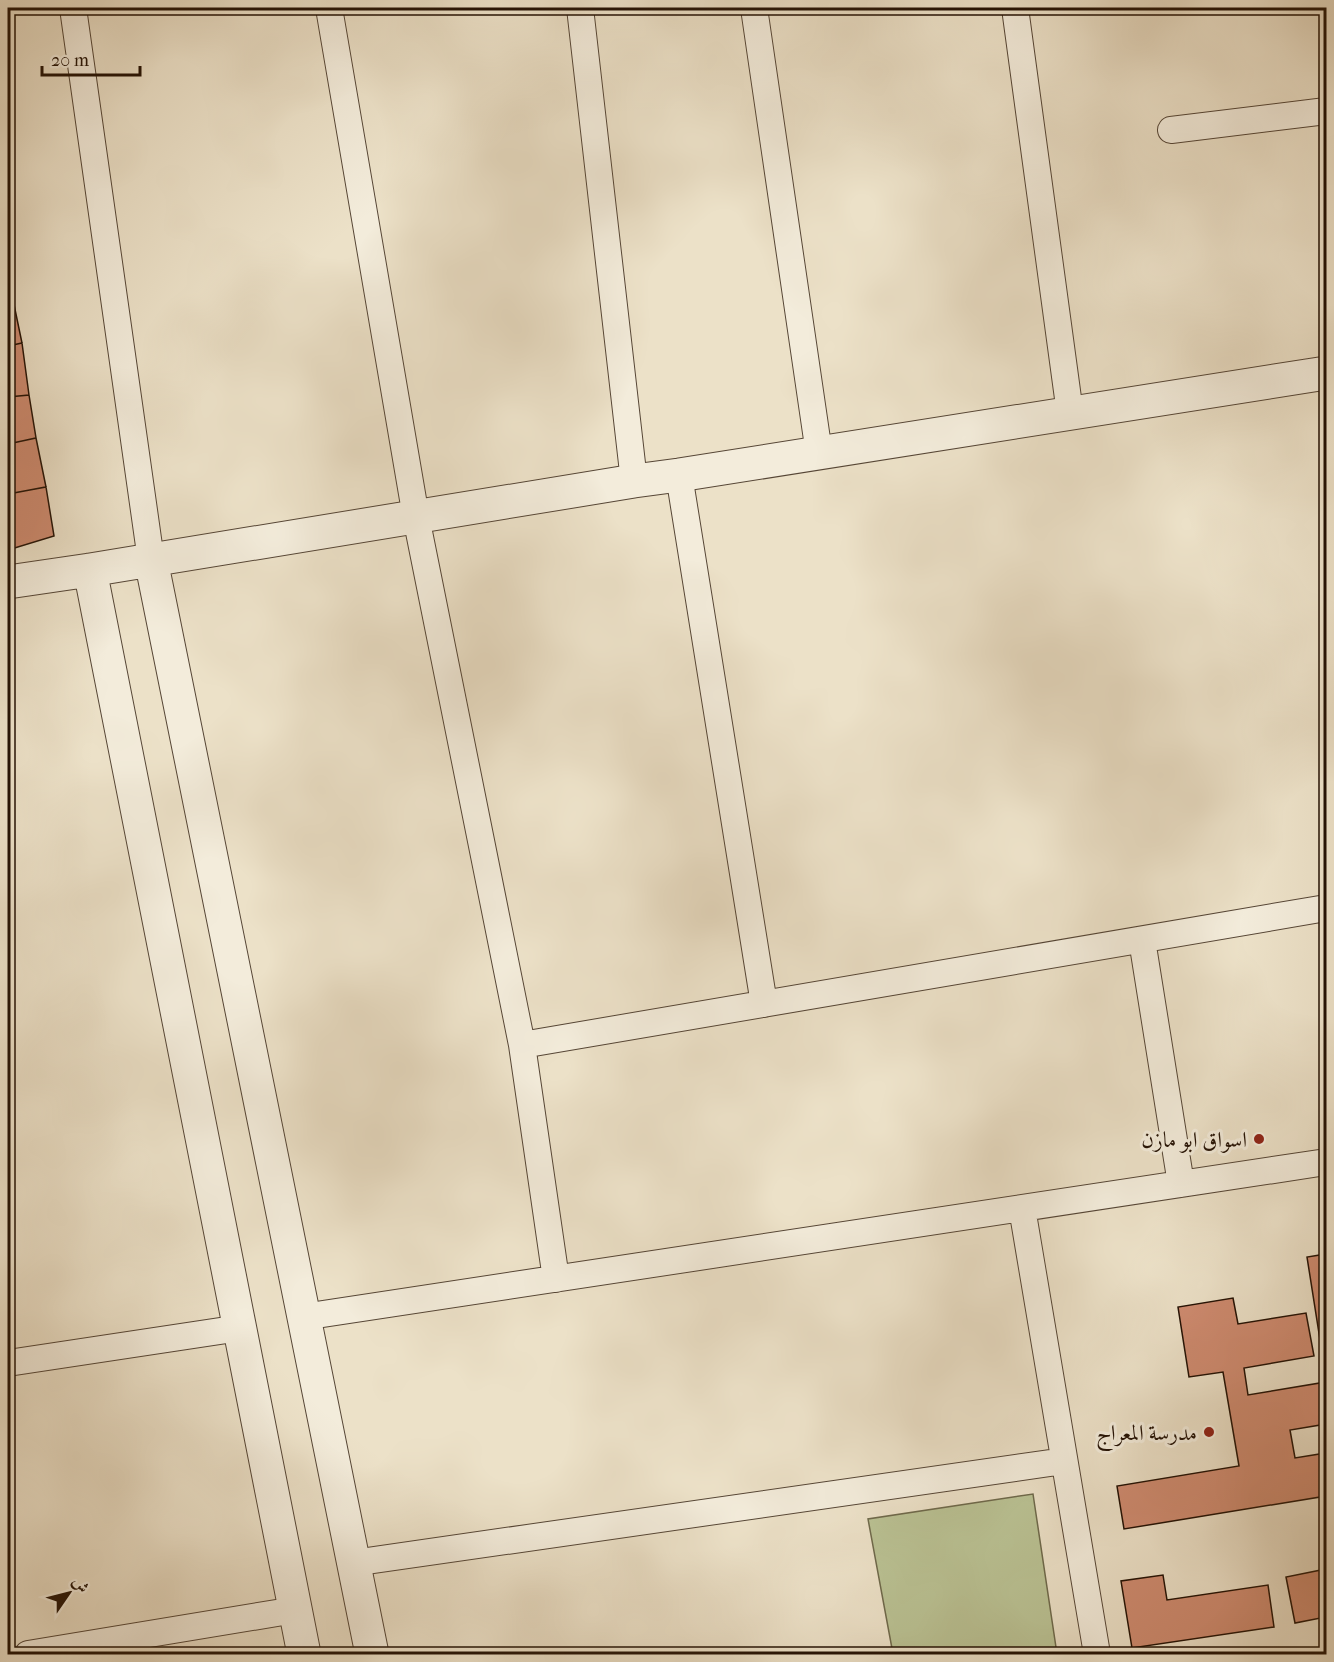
<svg xmlns="http://www.w3.org/2000/svg" width="1334" height="1662" font-family="'IM FELL French Canon',Amiri,serif">
  <rect width="100%" height="100%" fill="#ece1c8"/>
  <filter id="stains"><feTurbulence type="fractalNoise" baseFrequency=".00333" numOctaves="4"/><feColorMatrix values="0 0 0 0 .2 0 0 0 0 .09 0 0 0 0 .02 0 0 0 .5 -.17"/></filter>
  <radialGradient id="worn" r=".72"><stop offset=".6" stop-color="#630" stop-opacity="0"/><stop offset="1" stop-color="#630" stop-opacity=".3"/></radialGradient>
  <path fill="#bac294" stroke="#6f6a4c" stroke-width="1.5" d="M1033 1494 1057 1654H893L868 1519Z"/>
  <path fill="#ce8b70" stroke="#241205" stroke-width="1.5" d="M8 276 12 295 8 296Z
    M12 295 22 343 8 346V296Z
    M22 343 29 395 8 397V346Z
    M29 395 36 438 8 444V397Z
    M36 438 46 487 8 494V444Z
    M46 487 54 536 8 550V494Z
    M1326 1254V1345L1321 1346 1307 1257Z
    M1233 1298 1238 1324 1306 1313 1314 1356 1244 1368 1248 1395 1326 1382V1424L1290 1430 1295 1458 1326 1453V1496L1124 1529 1117 1486 1239 1466 1223 1372 1189 1377 1178 1307Z
    M1326 1569V1617L1295 1623 1286 1577Z
    M1163 1575 1167 1600 1268 1585 1274 1627 1132 1648 1121 1581Z"/>
  <g fill="none" stroke-linecap="round" stroke-linejoin="round">
    <defs>
      <path id="minor" d="M73 8 151 560
        M329 8 416 517 522 1045 556 1279
        M580 8 634 481
        M754 8 819 453
        M1015 8 1070 413
        M1171 130 1326 111
        M679 475 764 1004
        M1142 940 1181 1184
        M522 1045 1326 908
        M1022 1208 1097 1654
        M303 1317 1326 1162
        M8 1363 240 1328
        M353 1563 1064 1461
        M28 1654 295 1610"/>
      <path id="tertiary" d="M151 560 372 1654
        M90 570 304 1654
        M8 582 90 570 634 481 679 475 1326 373"/>
    </defs>
    <use href="#minor" stroke="#564636" stroke-width="28"/>
    <use href="#tertiary" stroke="#564636" stroke-width="35"/>
    <use href="#minor" stroke="#f3ecdb" stroke-width="26"/>
    <use href="#tertiary" stroke="#f3ecdb" stroke-width="33"/>
  </g>
  <g fill="#8f2418" stroke="#f3ecdb" stroke-width="2">
    <circle cx="1259" cy="1139" r="6"/>
    <circle cx="1209" cy="1432" r="6"/>
  </g>
  <g text-anchor="middle" stroke-width="6" stroke-linejoin="round" paint-order="stroke">
    <g font-size="22" fill="#241205" stroke="#f3ecdb" text-anchor="end">
      <text x="1247" y="1147">اسواق ابو مازن</text>
      <text x="1197" y="1440">مدرسة المعراج</text>
    </g>
  </g>
  <rect width="1334" height="1662" fill="none" stroke="#ece1c8" stroke-width="30"/>
  <rect x="9" y="9" width="1316" height="1644" fill="none" stroke="#241205" stroke-width="3"/>
  <rect x="15" y="15" width="1304" height="1632" fill="none" stroke="#241205" stroke-width="1.5"/>
  <g transform="translate(69 1593) rotate(55)" stroke="#f3ecdb" stroke-width="4.5" paint-order="stroke">
  <path d="M0-4.5L10 22L0 15L-10 22Z" fill="#241205"/>
  <text y="-9" font-size="16" font-weight="bold" text-anchor="middle" fill="#241205">ش</text>
  </g>
  <path d="M42 66v9h98v-9" fill="none" stroke="#241205" stroke-width="3"/>
  <text x="51" y="66" font-size="18" fill="#241205" stroke="#f3ecdb" stroke-width="4.5" paint-order="stroke">20 m</text>
  <rect width="100%" height="100%" filter="url(#stains)"/>
  <rect width="100%" height="100%" fill="url(#worn)"/>
</svg>
